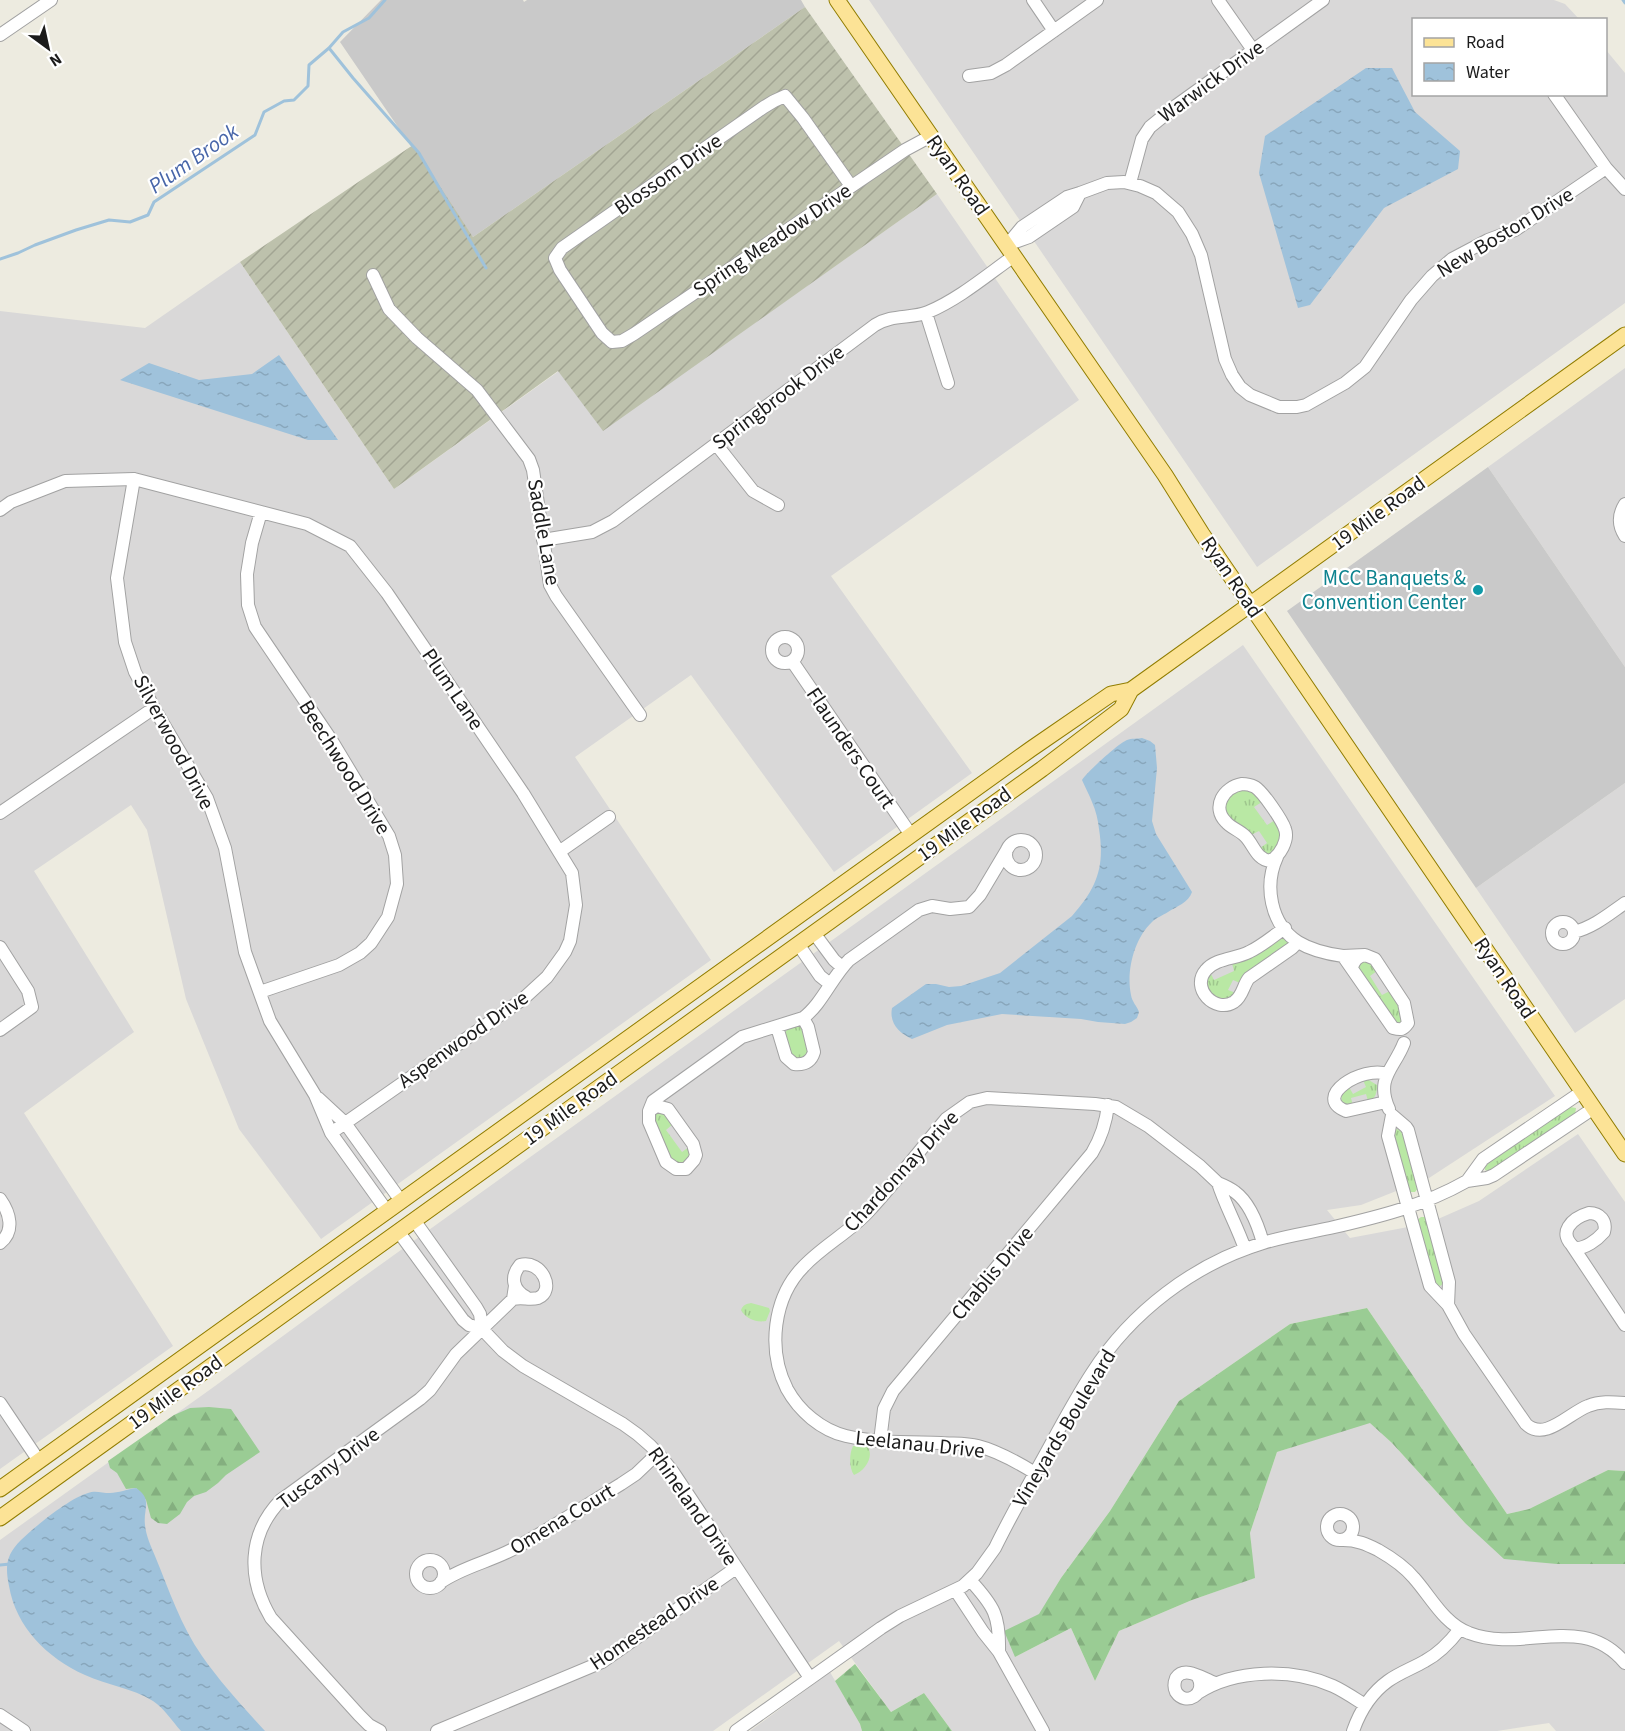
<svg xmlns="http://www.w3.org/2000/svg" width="1625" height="1731" font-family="'Source Sans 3',sans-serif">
  <defs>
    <pattern id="construction-furrows" width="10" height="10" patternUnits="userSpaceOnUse" patternTransform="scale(1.5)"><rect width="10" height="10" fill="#bdc1ac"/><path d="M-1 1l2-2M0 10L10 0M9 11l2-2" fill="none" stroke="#a2a593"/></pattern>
    <pattern id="grass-tufts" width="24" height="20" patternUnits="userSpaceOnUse" patternTransform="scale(1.5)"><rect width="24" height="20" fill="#b9e8a4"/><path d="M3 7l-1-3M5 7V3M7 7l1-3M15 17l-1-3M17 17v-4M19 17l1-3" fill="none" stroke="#9ec68d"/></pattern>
    <pattern id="forest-firs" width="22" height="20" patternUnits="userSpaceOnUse" patternTransform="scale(1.5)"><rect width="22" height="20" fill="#9acc94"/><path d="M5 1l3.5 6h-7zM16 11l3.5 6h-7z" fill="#84af7f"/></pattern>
    <pattern id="water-ripples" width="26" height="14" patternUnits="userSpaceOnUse" patternTransform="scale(1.5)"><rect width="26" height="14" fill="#9fc2db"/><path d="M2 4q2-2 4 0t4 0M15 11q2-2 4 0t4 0" fill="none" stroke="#88a6bb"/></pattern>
  </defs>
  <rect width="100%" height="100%" fill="#edebe0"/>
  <path fill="#d9d8d8" d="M869 0H1554L1565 4 1579 19 1414 20V94H1606V50L1625 73V303L1257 567Z
    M937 194 1079 400 831 576 972 773 834 872 691 675 575 757 711 960 321 1239 239 1129 186 999 147 830 131 805 34 871 134 1032 24 1113 173 1346 0 1469V311L145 328 240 262 394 489 559 371 603 430Z
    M1625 368V667L1488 467Z
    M1243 645 1555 1096 1429 1178 1361 1205 1327 1210 1350 1238 1408 1227 1438 1219 1479 1201 1578 1134 1625 1202V1471L1608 1470 1529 1509 1507 1514 1367 1308 1290 1324 1179 1401 1110 1511 1061 1578 1015 1657 1071 1628 1095 1681 1119 1631 1192 1600 1254 1578 1250 1533 1277 1452 1370 1422 1392 1443 1465 1523 1557 1564H1625V1731H1556L1549 1723 1497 1731H952L924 1693 891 1712 839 1641 713 1731H0V1540L215 1386 355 1283Z
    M1625 783V999L1575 1033 1476 888Z
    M830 1672 860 1724 862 1731H750Z"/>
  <path fill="#c9c9c9" d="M381 0H523L524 2 527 0H801L805 7 473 237 340 42Z
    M1488 467 1625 667V783L1476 888 1287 611Z"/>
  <path fill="url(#construction-furrows)" d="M805 7 937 194 603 431 558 371 394 489 240 262 413 145 473 237Z"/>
  <path fill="url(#grass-tufts)" d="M1239 789 1251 790 1262 802 1254 807 1267 825 1275 820 1281 835C1278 843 1277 854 1266 855L1260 848 1267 843 1259 831 1251 835 1230 820 1224 809 1227 797Z
    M1285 936 1289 942 1288 946 1240 983 1233 980 1228 990 1236 993C1222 1007 1212 998 1205 984L1210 972 1214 980 1234 971 1232 963 1281 937Z
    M1361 961H1370L1377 971 1370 976 1382 995 1390 991 1399 1004 1402 1024H1397L1358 968Z
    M798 1026 802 1027 810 1050 806 1058H792L785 1032 788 1029Z
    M1367 1079 1377 1085C1377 1092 1376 1099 1368 1101L1366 1094 1351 1098 1353 1106 1348 1107 1342 1103 1341 1094 1349 1087 1353 1094 1366 1087 1363 1080Z
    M1570 1107 1576 1108 1575 1115 1490 1172 1485 1170V1164Z
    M656 1112H664L673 1124 666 1130 682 1152 689 1147 690 1156C683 1165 680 1164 671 1161L653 1116Z
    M1398 1129 1404 1131 1419 1187 1415 1192H1410L1393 1134 1394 1130Z
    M1421 1217H1426L1444 1283 1440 1286 1434 1283 1417 1220Z
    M751 1303 769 1308 770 1311 766 1321C757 1323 746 1319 741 1310 743 1305 746 1304 751 1303Z
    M853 1446H867C875 1456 865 1471 854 1475 849 1468 849 1454 853 1446Z"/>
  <path fill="url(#forest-firs)" d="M1367 1308 1507 1514 1529 1509 1608 1470 1625 1471V1564H1557L1504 1559 1465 1523 1392 1443 1370 1423 1277 1452 1250 1533 1255 1578 1192 1600 1119 1631 1095 1681 1071 1628 1015 1657 1004 1631 1039 1614 1061 1578 1110 1511 1179 1401 1290 1324Z
    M209 1407 231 1409 260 1452 226 1475 218 1483 206 1492 194 1496 187 1502 180 1514 167 1524 158 1523 151 1518 146 1500 136 1488 126 1489 117 1473 110 1468 108 1461 174 1415 190 1408Z
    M855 1664 891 1712 924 1693 952 1731H862L860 1724 835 1681Z"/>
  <path fill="url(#water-ripples)" d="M1366 68H1392L1415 112 1460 151 1458 169 1384 208 1310 305 1298 308 1259 173 1265 136Z
    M279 355 338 440H308L120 380 149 363 199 380 252 374Z
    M1142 738 1150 741 1155 745 1157 768 1152 821 1156 834 1192 892C1189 902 1176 907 1168 912 1163 915 1156 918 1152 922 1134 939 1126 971 1131 995 1132 1002 1137 1006 1139 1012L1137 1018 1131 1022 1125 1024 1098 1022 1081 1019 1002 1014 947 1025 912 1039C899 1033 889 1023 892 1008L926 984H936L949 987 961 986 1000 973 1072 916C1097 888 1105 867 1099 829 1098 820 1096 811 1092 802 1089 794 1085 787 1082 780 1087 772 1119 743 1127 740 1131 738 1138 739 1142 738Z
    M136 1488C153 1499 143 1509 145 1525 146 1536 151 1546 155 1556 169 1590 181 1626 202 1656 221 1683 243 1707 265 1731H181C172 1721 164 1708 153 1701 132 1688 107 1685 85 1675 47 1658 16 1627 9 1586 5 1566 6 1555 21 1540 36 1526 68 1499 88 1493 95 1490 102 1493 110 1493 118 1493 128 1489 136 1488Z"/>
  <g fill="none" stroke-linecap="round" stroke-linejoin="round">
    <path stroke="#9fc2db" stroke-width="3" d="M1623 0 1625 3
      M329 48 353 78 419 153 486 268
      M0 259 18 253 35 245 76 230 109 220 130 222 148 215 154 202 255 135 264 112 284 101 294 100 308 86 309 65 329 48 343 32 369 18 385 0
      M0 1565 10 1564"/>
    <defs>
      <path id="minor" d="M1033 0 1054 31
        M1218 0 1253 50
        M0 35 51 0
        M969 76 991 73 1006 65 1097 0
        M1554 94 1606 168 1625 189
        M1130 183 1142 139 1150 127 1177 105 1323 0
        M851 186 803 118 785 96 774 101 764 107 562 248 555 258 560 270 602 333 612 342 622 341 634 334 905 150 931 136
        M1080 193 1107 183 1124 182 1140 186 1156 193 1178 212 1192 234 1201 255 1225 359 1232 375 1240 387 1250 395 1279 407H1297L1306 405 1345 383 1365 367 1411 300 1432 276 1452 259 1488 240 1515 230 1606 168
        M1080 193 1073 207 1029 237 1007 245 1022 227 1067 197Z
        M373 275 389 309 417 338 477 390 529 459 533 470 550 585 556 596 640 715
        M926 313 948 383
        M716 444 753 491 778 505
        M134 479 117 578 125 642 135 672 154 708 207 798 225 848 245 952 270 1021 315 1095 331 1133 387 1211
        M1625 504C1618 515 1618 525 1625 536
        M0 510 11 502 65 481 134 479 307 524 350 546 387 593 523 793 572 873 576 905 570 941 565 952 547 977 523 999 331 1133
        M543 540 592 532 613 521 875 325C892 314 911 319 928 312 959 299 987 275 1014 256
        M772 650a13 13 0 1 1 26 0a13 13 0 1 1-26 0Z
        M792 661 911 835
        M1242 784C1247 784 1251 785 1255 787 1263 792 1282 820 1285 829 1289 840 1280 856 1270 861 1256 859 1254 845 1245 836 1239 830 1231 828 1226 822 1211 807 1224 787 1242 784Z
        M0 813 154 708
        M1006 855a15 15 0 1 1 30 0a15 15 0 1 1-30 0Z
        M559 852 609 817
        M1277 857C1264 885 1270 924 1298 942 1311 950 1328 954 1343 956
        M1552 933a11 11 0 1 1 22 0a11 11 0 1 1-22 0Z
        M1285 928C1273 936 1262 946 1249 952 1236 959 1216 958 1206 970 1190 988 1215 1014 1234 1002 1243 996 1243 985 1249 978L1292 948 1298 942
        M1574 932C1594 927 1609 914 1625 903
        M814 933 834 960 842 967
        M798 944 820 976 830 984
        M0 947 28 991 32 1007 0 1030
        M1352 968C1354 960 1357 957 1365 955L1375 959 1404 1003 1408 1023C1403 1030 1401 1030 1393 1028L1343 956 1365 955
        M260 992 339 965 360 953 371 943 388 917 397 884 395 855 389 836 332 741 255 627 248 605 247 574 252 543 261 512
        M777 1027 786 1057 794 1064C804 1065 811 1062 814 1052L808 1027 803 1018
        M1583 1091 1483 1159 1467 1181 1487 1178 1494 1175 1594 1108
        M318 1098 345 1123 401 1201
        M1386 1102 1346 1111C1311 1097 1363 1065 1387 1074
        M1389 1109C1375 1078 1394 1069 1404 1043
        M649 1111 657 1106 668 1109 693 1144 696 1155 694 1160 686 1169H676L666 1162 649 1122V1111L653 1101 742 1037 803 1018C822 1004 832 977 849 960L919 910 932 906 950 909 969 907 980 895 1008 848
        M1392 1115 1406 1127 1408 1130 1449 1282 1448 1305 1430 1286 1388 1136Z
        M0 1199C10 1213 15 1231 0 1243
        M1589 1213C1600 1213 1607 1221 1604 1232 1597 1240 1585 1249 1575 1248 1556 1233 1572 1218 1589 1213Z
        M414 1220 476 1307 480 1314 482 1329
        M398 1231 463 1320 469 1325 482 1329 503 1351 523 1366 623 1424C643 1437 659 1452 673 1472L810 1678
        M1571 1244 1625 1325
        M1245 1249C1237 1226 1225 1205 1218 1183 1223 1185 1230 1188 1235 1192 1250 1203 1258 1225 1263 1243
        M513 1299C521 1297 530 1300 538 1298 556 1291 542 1259 520 1265 510 1277 513 1290 526 1297
        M1448 1305 1464 1334 1526 1424C1545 1442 1569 1413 1588 1406 1600 1401 1612 1402 1625 1403
        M0 1403 39 1461
        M880 1441 884 1409 893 1391 1092 1153C1101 1138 1106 1123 1108 1105
        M1035 1473C1017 1462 998 1451 978 1446 966 1443 953 1444 941 1443 909 1442 877 1443 846 1436 821 1430 799 1411 787 1389 767 1350 773 1297 804 1266 823 1246 848 1233 867 1213 895 1183 920 1150 946 1119L970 1102 987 1098 1095 1104 1116 1107 1148 1126 1200 1166 1218 1183
        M1327 1527a13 13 0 1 1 26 0a13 13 0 1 1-26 0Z
        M1343 1540C1357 1540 1366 1544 1378 1550 1392 1558 1404 1566 1414 1578 1431 1597 1444 1624 1469 1633 1523 1654 1582 1611 1625 1663
        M416 1574a14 14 0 1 1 28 0a14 14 0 1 1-28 0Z
        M441 1582C464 1566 493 1561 517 1547 553 1527 587 1505 621 1484L636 1474 658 1453
        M956 1591 983 1632 999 1652C1000 1616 994 1606 970 1580
        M999 1652 1043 1731
        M1198 1677C1207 1694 1186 1707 1176 1692 1174 1688 1174 1683 1176 1678 1185 1665 1203 1679 1215 1683
        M1198 1693C1235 1669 1292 1668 1333 1686 1344 1691 1354 1698 1365 1705
        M0 1715 24 1731
        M380 1731 369 1725 359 1715 271 1618C247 1578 248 1534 281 1500L420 1399 430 1390 456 1354 513 1299 515 1286
        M437 1731 602 1662 736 1568
        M736 1731 881 1628 900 1616 963 1586 977 1573 995 1548C1012 1513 1032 1479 1051 1444 1064 1420 1077 1396 1092 1373 1131 1312 1194 1264 1263 1243 1285 1236 1307 1233 1330 1228 1378 1217 1423 1206 1467 1181
        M1353 1731C1360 1711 1370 1694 1388 1681 1399 1673 1413 1668 1425 1661 1440 1653 1450 1642 1460 1629"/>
      <path id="major" d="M837 0 1165 475 1202 534 1625 1154
        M0 1489 1031 749 1111 694 1131 690
        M0 1518 1042 769 1121 709 1131 690 1625 335"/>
    </defs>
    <use href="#minor" stroke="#a2a2a2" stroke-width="14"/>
    <use href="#major" stroke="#917d00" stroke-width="17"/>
    <use href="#minor" stroke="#fff" stroke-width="12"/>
    <use href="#major" stroke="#fce396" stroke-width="15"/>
  </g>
  <circle fill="#0f9aa8" stroke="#fff" stroke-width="2" cx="1478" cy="590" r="6"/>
  <g text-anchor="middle" stroke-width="4.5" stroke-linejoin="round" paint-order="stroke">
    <g font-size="21" fill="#1b1b1b" stroke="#fff">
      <text transform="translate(1211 81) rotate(-36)" y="7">Warwick Drive</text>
      <text transform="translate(668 174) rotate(-35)" y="7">Blossom Drive</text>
      <text transform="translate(958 175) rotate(55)" y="7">Ryan Road</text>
      <text transform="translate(1505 232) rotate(-31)" y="7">New Boston Drive</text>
      <text transform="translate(772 240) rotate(-34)" y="7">Spring Meadow Drive</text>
      <text transform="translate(778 397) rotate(-37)" y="7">Springbrook Drive</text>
      <text transform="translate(1378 513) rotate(-36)" y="7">19 Mile Road</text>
      <text transform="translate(544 532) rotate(80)" y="7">Saddle Lane</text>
      <text transform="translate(1232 577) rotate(56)" y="7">Ryan Road</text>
      <text transform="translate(453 689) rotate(56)" y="7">Plum Lane</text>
      <text transform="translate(174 742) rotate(62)" y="7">Silverwood Drive</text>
      <text transform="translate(851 748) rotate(56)" y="7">Flaunders Court</text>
      <text transform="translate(345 767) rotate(58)" y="7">Beechwood Drive</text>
      <text transform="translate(964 824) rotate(-36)" y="7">19 Mile Road</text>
      <text transform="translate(1505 978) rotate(56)" y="7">Ryan Road</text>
      <text transform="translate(463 1039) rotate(-35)" y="7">Aspenwood Drive</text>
      <text transform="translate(570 1108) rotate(-36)" y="7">19 Mile Road</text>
      <text transform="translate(901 1171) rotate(-47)" y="7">Chardonnay Drive</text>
      <text transform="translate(992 1273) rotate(-50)" y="7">Chablis Drive</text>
      <text transform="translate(175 1392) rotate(-36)" y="7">19 Mile Road</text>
      <text transform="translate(1064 1428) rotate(-59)" y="7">Vineyards Boulevard</text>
      <text transform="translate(920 1444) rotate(6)" y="7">Leelanau Drive</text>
      <text transform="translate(328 1468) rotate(-37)" y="7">Tuscany Drive</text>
      <text transform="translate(693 1506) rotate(55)" y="7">Rhineland Drive</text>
      <text transform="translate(562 1519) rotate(-31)" y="7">Omena Court</text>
      <text transform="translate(654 1623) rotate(-34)" y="7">Homestead Drive</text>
    </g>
    <g font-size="21" fill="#0d838f" stroke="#fff" text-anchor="end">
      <text x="1466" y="585">MCC Banquets &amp;<tspan x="1466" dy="24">Convention Center</tspan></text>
    </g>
    <g font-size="22" font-style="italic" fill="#4866a9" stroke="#fff">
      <text transform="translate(193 158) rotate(-35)" y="8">Plum Brook</text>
    </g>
  </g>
  <rect x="1412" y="18" width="195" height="78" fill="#ffffff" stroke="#a4a4a4" stroke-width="1.5"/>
  <rect x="1424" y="38" width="30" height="9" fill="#fce396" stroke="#a4a4a4" stroke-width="1.5"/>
  <text x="1466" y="48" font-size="18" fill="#1b1b1b">Road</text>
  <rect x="1424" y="63" width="30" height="18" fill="url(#water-ripples)" stroke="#a4a4a4" stroke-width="1.5"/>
  <text x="1466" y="78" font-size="18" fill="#1b1b1b">Water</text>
  <g transform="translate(48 48) rotate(147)" stroke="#ffffff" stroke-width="4.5" paint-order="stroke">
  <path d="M0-4.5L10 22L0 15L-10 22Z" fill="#1b1b1b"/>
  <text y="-9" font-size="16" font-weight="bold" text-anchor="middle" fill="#1b1b1b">N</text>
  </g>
</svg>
